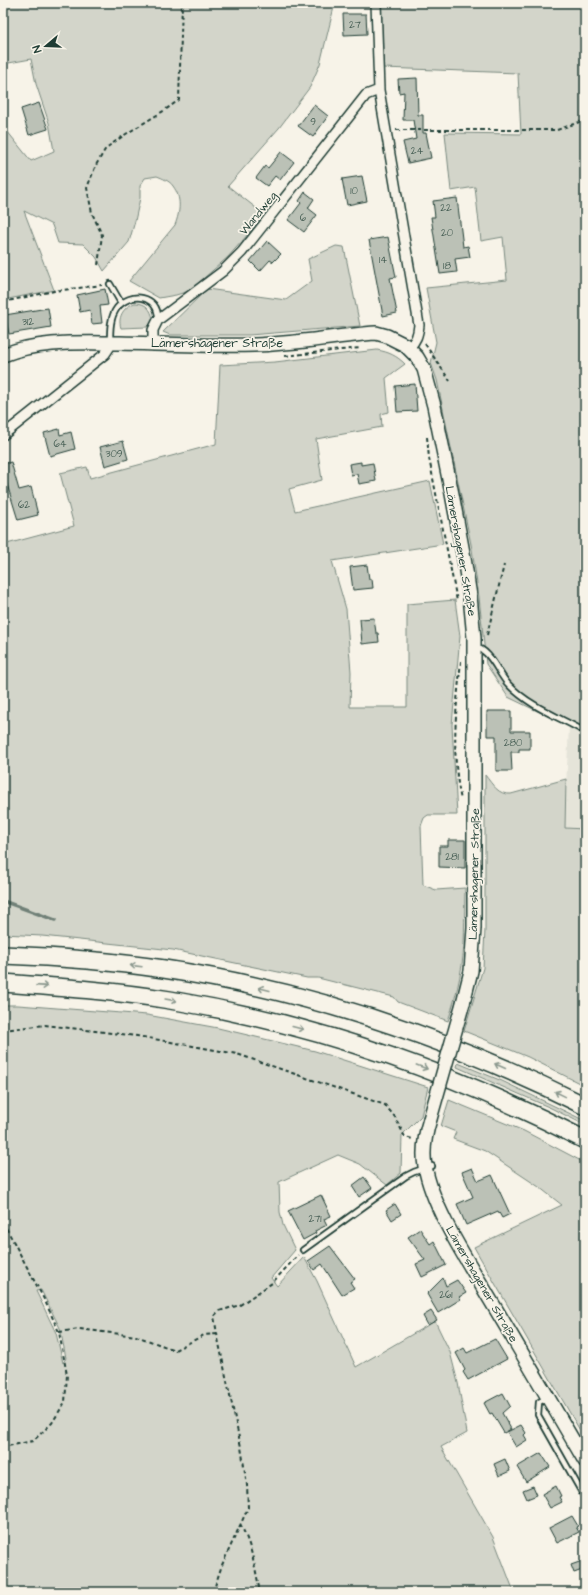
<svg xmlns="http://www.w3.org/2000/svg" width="588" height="1595" font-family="'Architects Daughter',sans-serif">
  <rect width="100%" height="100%" fill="#f7f3e8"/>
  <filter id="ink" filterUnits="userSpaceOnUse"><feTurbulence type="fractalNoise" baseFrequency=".025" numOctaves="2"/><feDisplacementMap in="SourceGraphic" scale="8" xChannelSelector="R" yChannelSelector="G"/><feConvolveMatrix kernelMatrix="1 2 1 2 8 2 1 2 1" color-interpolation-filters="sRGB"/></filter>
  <g filter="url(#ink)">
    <path fill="#e5e4d9" d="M569 726 585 734V829L564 828Z"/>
    <path fill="#d3d5ca" stroke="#79897f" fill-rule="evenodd" d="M3 3H373V6L334 7 320 64 310 87 279 128 228 186 265 215 228 257 189 291 176 295 159 298 129 281 175 225C180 212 182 198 173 186 170 181 162 178 157 176L145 178 140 186V198L135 221 129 242 104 271 96 257 83 244 58 243 52 225 24 211 54 290 3 300V126L31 161 54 151 49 123 36 84 31 59 3 64Z
      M381 3H585V734L508 697 486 664 479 597 472 549 437 380 431 363 436 342 426 288 507 280 503 237 481 241 475 187 451 191 445 133 521 134 518 73 383 68Z
      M336 246 344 247 360 326 249 335H170L163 332 207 289 286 300 312 281 308 259Z
      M135 303C146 303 151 309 153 319L150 324 147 327 121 328C117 316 125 306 135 303Z
      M377 350C389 352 397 356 405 364L386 378 389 412 381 414 382 427 316 439 322 480 289 489 295 511 430 481 443 544 332 561 346 609 351 672 350 707H407V604L455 600 460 636 452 725 457 815H428L424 818 421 826 423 885 436 890 465 888C464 917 466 948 460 976 457 991 453 1006 448 1021L398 1002 394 997 318 978H307L173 950 42 936 3 934V545L74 526 60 473 87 467 90 478 216 444 220 365 275 362Z
      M485 775C493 785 498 795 511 794L566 779 565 828 585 829V1086L528 1057 464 1031 483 968 485 930Z
      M3 1005H18L147 1015 218 1028 315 1051 428 1087 421 1116 402 1135 401 1173 387 1185 360 1164 338 1155 279 1182 280 1212 283 1225 295 1250 271 1278 277 1286 304 1257 317 1281 356 1367 435 1321 450 1352 458 1383 467 1433 441 1447 493 1537 514 1592H3ZM41 1290 60 1328 66 1358 63 1363 56 1333 36 1291Z
      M458 1063 502 1081 575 1116 585 1121V1125L551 1108 457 1067Z
      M449 1100 524 1131 585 1163V1439L474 1247 562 1205 539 1187 485 1151 453 1139 456 1132 441 1126Z"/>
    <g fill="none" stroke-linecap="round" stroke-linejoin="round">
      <path stroke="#6f8077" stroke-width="3.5" d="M3 901 55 920"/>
    </g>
    <path fill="#bbc1b6" stroke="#1f3d34" d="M343 14H366L367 34 344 35Z
      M417 78 418 115H423V133H426L431 158 408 163 403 142 416 139 413 120H403L404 92 399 93 398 79Z
      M39 103 48 129 29 135 21 109Z
      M314 105 328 116 313 137 298 126Z
      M281 152 294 162 280 180 275 176 267 186 256 178 265 166 268 168Z
      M362 176 367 201 347 205 342 179Z
      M305 192 314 199 308 208 317 215 304 232 288 220 301 203 299 201Z
      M457 198 463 247 468 246 470 257 455 259 457 272 440 274 431 217H435L433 201Z
      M388 237 396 277 390 278 397 313 383 316 369 240Z
      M267 241 281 254 273 262 270 260 260 271 250 261Z
      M105 289 108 305 100 306 102 323 92 324 90 310 80 312 77 295Z
      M48 308 51 327 9 334 5 315Z
      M415 384 417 411 397 412 395 386Z
      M59 429 60 435 71 432 75 449 50 456 44 433Z
      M123 441 128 459 105 466 100 447Z
      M11 462 19 490 31 487 38 515 18 520 6 481 3 482V464Z
      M361 462V465L373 463 376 481 359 484 357 474 351 475 349 464Z
      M367 565 369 579H372L373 588 353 590 350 567Z
      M374 618 376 633H378L379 642 362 644 360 619Z
      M487 711H511V731H530V749H519V752H511L512 771H496V736H487Z
      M448 840H465V868L439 867V846H448Z
      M472 1168 478 1181 492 1175 510 1214 502 1218 498 1211 466 1225 457 1204 473 1197 462 1172Z
      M364 1177 372 1188 359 1197 352 1186Z
      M321 1195 331 1216 324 1219 327 1225 315 1231 316 1233 303 1240 288 1211Z
      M395 1204 401 1214 392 1220 386 1210Z
      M420 1229 430 1244 434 1241 446 1265 422 1277 416 1264 425 1260 408 1237Z
      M330 1246 355 1279 350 1282 354 1288 342 1295 322 1264 314 1270 308 1261Z
      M443 1278 446 1286 457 1280 466 1293 459 1297 461 1299 438 1313 427 1294Z
      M431 1311 437 1320 428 1325 423 1316Z
      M495 1339 507 1359 468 1380 463 1372 465 1370 456 1353 464 1348 467 1353Z
      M503 1393 510 1406 502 1413 511 1429 504 1433 492 1413 490 1414 484 1403Z
      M521 1425 526 1433 524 1435 527 1440 516 1447 507 1432Z
      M541 1453 550 1467 526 1482 517 1467Z
      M505 1459 510 1471 499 1476 494 1464Z
      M533 1486 537 1495 527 1499 523 1490Z
      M556 1486 561 1496 559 1497 562 1502 550 1508 542 1494Z
      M572 1516 578 1526 576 1527 579 1532 557 1543 549 1528Z
      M585 1560V1569L574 1573 571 1565Z"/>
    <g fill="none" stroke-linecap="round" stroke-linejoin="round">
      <defs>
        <path id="service" d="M110 284 121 303
          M110 342C110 330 110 317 117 308 130 291 159 295 158 319
          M475 647C491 650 498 674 509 685 528 705 556 716 580 729
          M303 1250 406 1176 414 1172 432 1166
          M547 1398 539 1402 538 1415 585 1498"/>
        <path id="minor" d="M376 3 379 90 419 325C418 335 416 341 409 348
          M153 344V330L158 320 223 271 242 252 366 95 379 90
          M3 435 105 354 109 348 110 343"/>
        <path id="secondary" d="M3 355C40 340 81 343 120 343 165 344 210 346 254 345 295 344 335 336 376 333L387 336 405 345 417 357 424 369 434 406 452 494 464 558 470 596 474 638V928L471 971 463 1003
          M430 1119C425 1135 422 1150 425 1166 432 1207 467 1260 488 1296 521 1351 553 1406 585 1461"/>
        <path id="motorway" d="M3 955C57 957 110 961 164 969 310 991 453 1040 585 1106
          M3 983C59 987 115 991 170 1000 315 1024 455 1073 585 1140"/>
      </defs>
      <use href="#service" stroke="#1f3d34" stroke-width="8"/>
      <use href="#minor" stroke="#1f3d34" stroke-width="12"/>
      <use href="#secondary" stroke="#1f3d34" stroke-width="16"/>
      <use href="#motorway" stroke="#1f3d34" stroke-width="20"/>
      <path stroke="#1f3d34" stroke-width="2" stroke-dasharray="4 3" stroke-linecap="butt" d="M396 130H557L585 120
        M98 265 102 235 92 213 87 188 96 165 106 148 126 134 165 110 179 100 182 3
        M3 302 54 291 102 285
        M425 344 450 381
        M285 356 360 348
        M427 437 429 458 457 601
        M487 635 504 565
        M461 661C456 707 451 754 461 800
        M3 1030 45 1025 137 1036 237 1054 385 1105 395 1117 405 1137 413 1139
        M3 1222 45 1301 59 1332 67 1375 65 1402 52 1423 33 1441 3 1447
        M59 1332 79 1329 136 1336 175 1350 204 1335 217 1334
        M240 1524C252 1545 255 1569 260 1592
        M213 1592 222 1565 248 1508 247 1485 241 1447 217 1334 214 1316 219 1311 240 1305 272 1283 298 1255"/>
      <use href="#service" stroke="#f7f3e8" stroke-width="4.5"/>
      <use href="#minor" stroke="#f7f3e8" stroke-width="9"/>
      <use href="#secondary" stroke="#f7f3e8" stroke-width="13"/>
      <use href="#motorway" stroke="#f7f3e8" stroke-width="17"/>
      <defs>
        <path id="secondary-bridge" d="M430 1119 463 1003"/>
      </defs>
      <use href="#secondary-bridge" stroke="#1f3d34" stroke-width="16" stroke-linecap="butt"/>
      <use href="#secondary-bridge" stroke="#f7f3e8" stroke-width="13"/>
    </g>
    <defs><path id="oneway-shaft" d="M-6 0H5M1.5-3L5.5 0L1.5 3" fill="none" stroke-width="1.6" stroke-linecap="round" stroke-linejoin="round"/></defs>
    <g stroke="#8b988e">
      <use href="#oneway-shaft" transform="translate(136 966) rotate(-173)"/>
      <use href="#oneway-shaft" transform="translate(42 986) rotate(4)"/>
      <use href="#oneway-shaft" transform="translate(264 989) rotate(-166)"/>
      <use href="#oneway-shaft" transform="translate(171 1000) rotate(10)"/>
      <use href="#oneway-shaft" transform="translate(298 1028) rotate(14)"/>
      <use href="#oneway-shaft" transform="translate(500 1066) rotate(-156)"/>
      <use href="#oneway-shaft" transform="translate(422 1067) rotate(20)"/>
      <use href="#oneway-shaft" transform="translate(560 1094) rotate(-154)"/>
    </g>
  </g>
  <g text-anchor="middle" stroke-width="3.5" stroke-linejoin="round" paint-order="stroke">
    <g font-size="10" fill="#465e54">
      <text x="355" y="28">27</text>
      <text x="313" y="125">9</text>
      <text x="417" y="154">24</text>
      <text x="354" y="194">10</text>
      <text x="446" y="211">22</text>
      <text x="303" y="221">6</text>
      <text x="447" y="236">20</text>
      <text x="383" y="263">14</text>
      <text x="447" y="269">18</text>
      <text x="28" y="325">312</text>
      <text x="60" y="447">64</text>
      <text x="114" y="457">309</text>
      <text x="24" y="508">62</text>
      <text x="513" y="746">280</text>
      <text x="452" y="860">281</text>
      <text x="315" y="1222">271</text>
      <text x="446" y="1298">261</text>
    </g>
    <g font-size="12" fill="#1f3d34" stroke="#f7f3e8">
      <text transform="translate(258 213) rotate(-51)" y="4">Wandweg</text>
      <text x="217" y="347">Lämershagener Straße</text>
      <text transform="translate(461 551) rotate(80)" y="4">Lämershagener Straße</text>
      <text transform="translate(474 874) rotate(-89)" y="4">Lämershagener Straße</text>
      <text transform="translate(482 1284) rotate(60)" y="4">Lämershagener Straße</text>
    </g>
  </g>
  <rect width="588" height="1595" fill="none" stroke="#f7f3e8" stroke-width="16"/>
  <rect x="8" y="8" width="572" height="1579" fill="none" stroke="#1f3d34" stroke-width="1.5" filter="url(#ink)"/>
  <g transform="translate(46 46) rotate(251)" stroke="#f7f3e8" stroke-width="3" paint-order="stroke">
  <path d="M0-3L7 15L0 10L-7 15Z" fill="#1f3d34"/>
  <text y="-6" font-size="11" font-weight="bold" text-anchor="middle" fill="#1f3d34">N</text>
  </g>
</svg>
